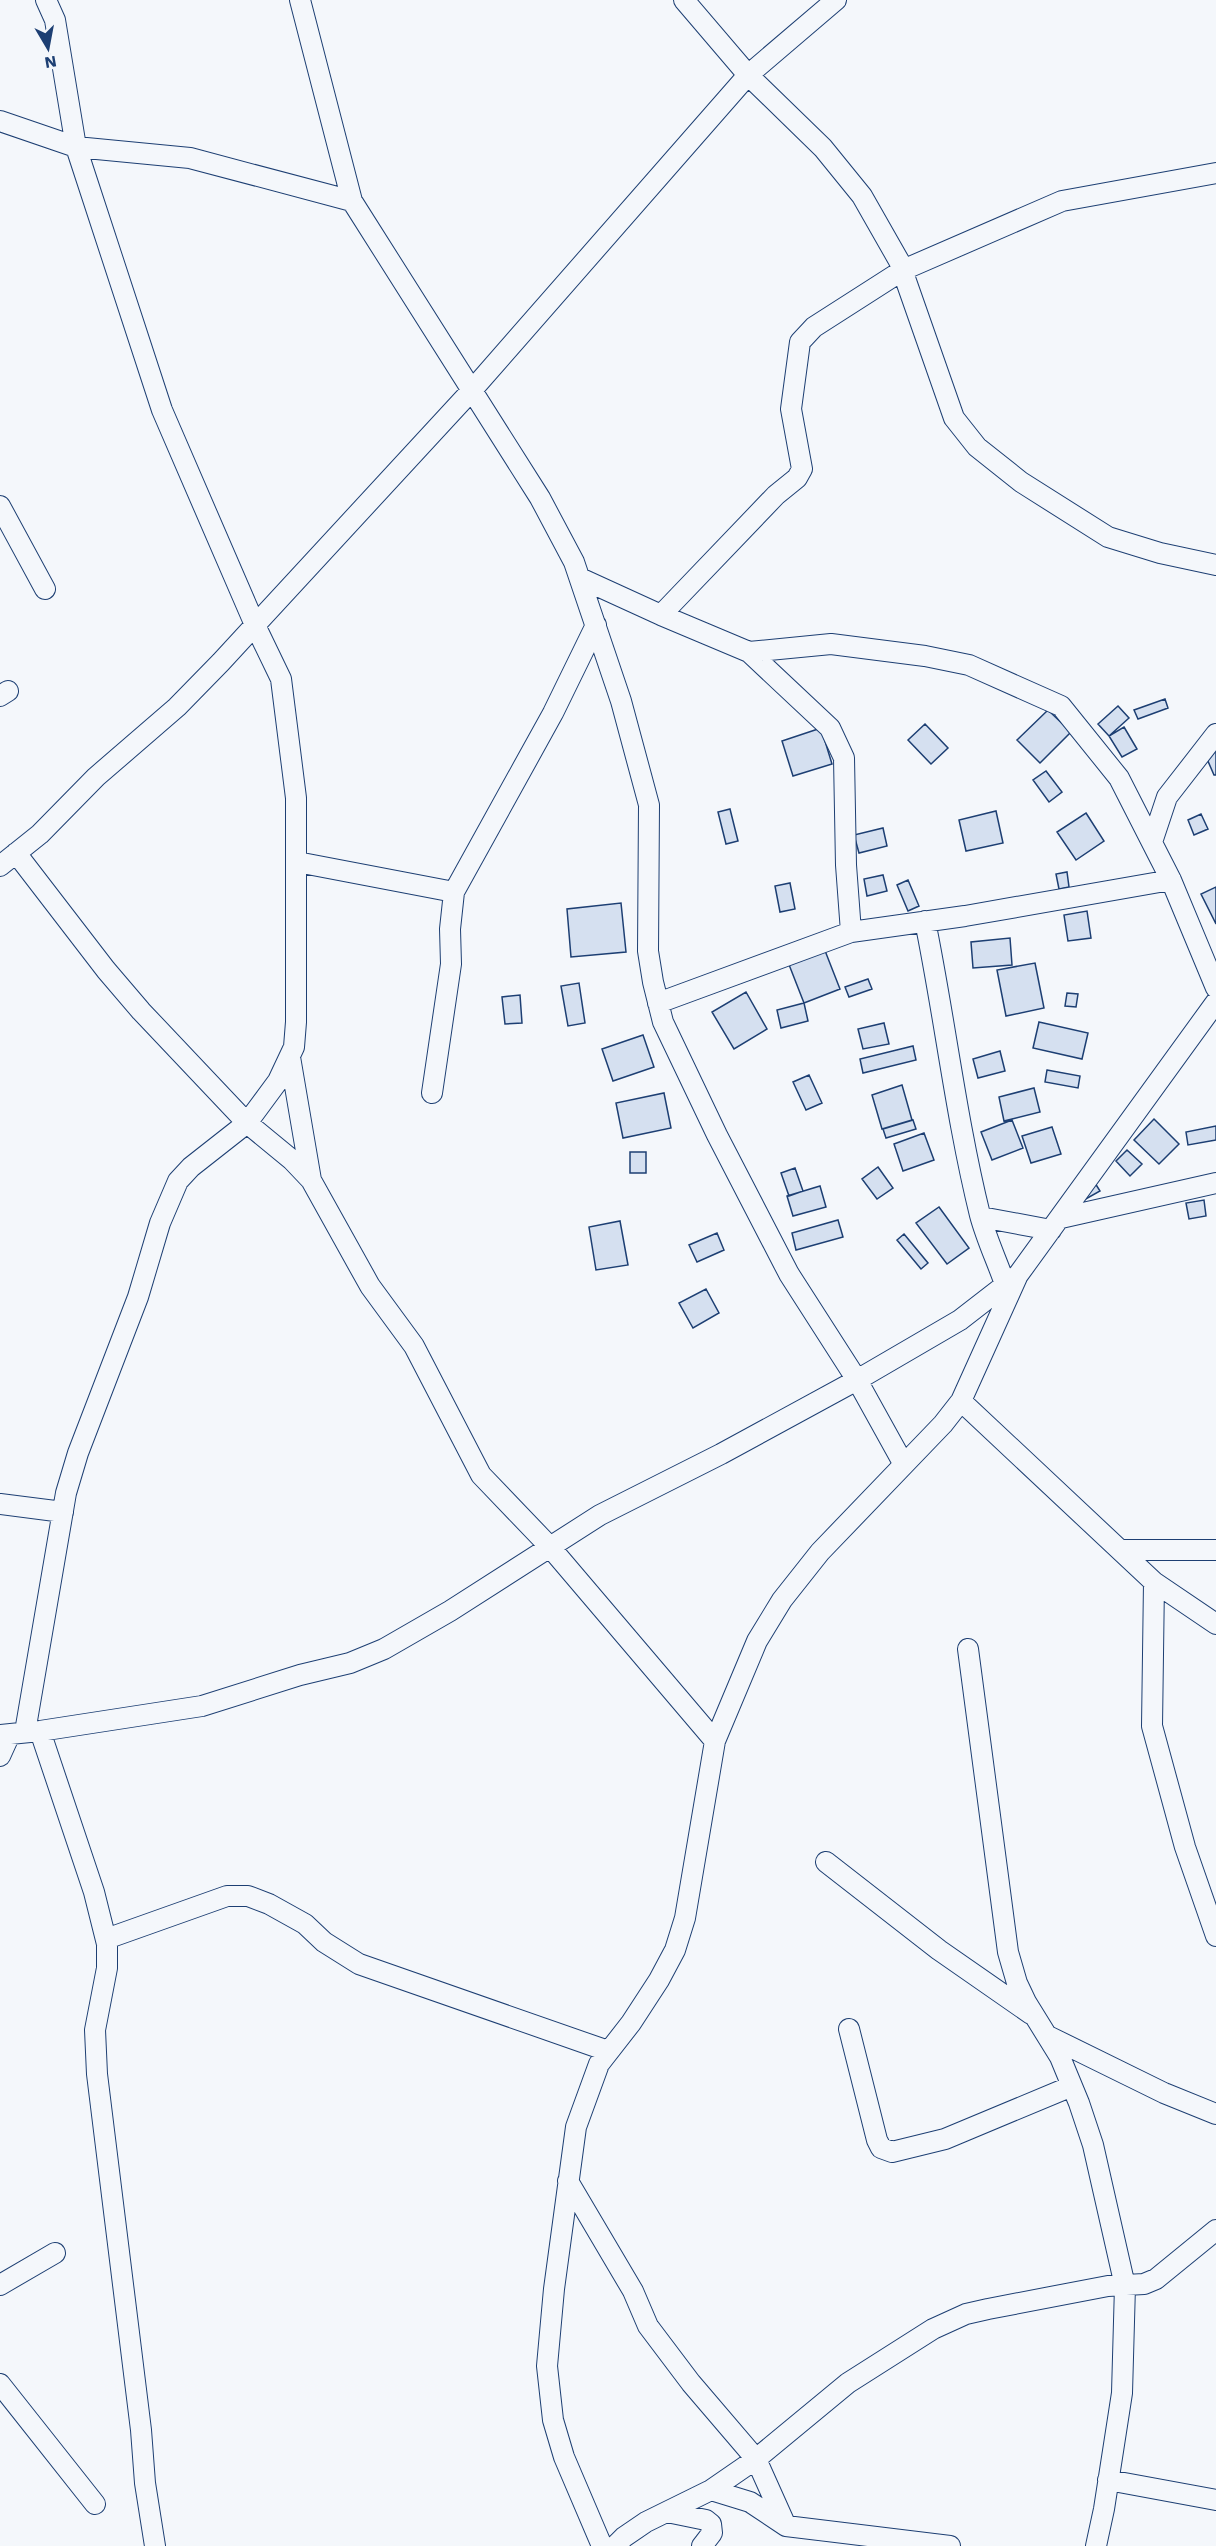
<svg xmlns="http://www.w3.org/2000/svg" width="1216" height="2546" font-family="'Work Sans',sans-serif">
  <rect width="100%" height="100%" fill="#f4f7fb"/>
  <path fill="#d5e0f0" stroke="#1d3f73" stroke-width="1.5" d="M1165 699 1168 708 1138 719 1134 710Z
    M1118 706 1129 718 1109 736 1098 724Z
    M1048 710 1071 732 1040 763 1017 740Z
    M925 724 948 748 931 764 908 740Z
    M1124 727 1137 749 1122 757 1109 736Z
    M821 728 832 764 793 776 782 741Z
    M1216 747V775H1214L1204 752Z
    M1046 771 1062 792 1049 802 1033 780Z
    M730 809 738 841 726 844 718 812Z
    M996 811 1003 843 966 851 959 820Z
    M1086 813 1104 841 1076 860 1057 832Z
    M1201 814 1208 829 1194 835 1188 820Z
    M883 828 887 846 859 853 854 835Z
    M1067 872 1069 887 1059 889 1056 874Z
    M883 875 887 891 867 896 864 879Z
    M908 880 919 906 908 911 897 885Z
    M790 883 795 909 780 912 775 886Z
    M1216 887V924L1201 894Z
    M621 903 626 952 571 957 567 909Z
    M1087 911 1091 938 1068 941 1064 915Z
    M1010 938 1012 965 973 968 971 942Z
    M822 943 840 989 804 1003 786 957Z
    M1035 963 1044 1008 1006 1016 997 970Z
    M868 979 872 989 849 997 845 987Z
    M579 983 585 1023 568 1026 561 986Z
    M746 992 767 1029 734 1049 712 1012Z
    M1067 993 1078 994 1076 1007 1065 1006Z
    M520 995 522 1023 505 1024 502 997Z
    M804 1003 808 1021 781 1028 777 1010Z
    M1039 1022 1088 1033 1082 1059 1033 1048Z
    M884 1023 889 1044 863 1049 858 1029Z
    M643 1035 654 1067 613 1081 602 1049Z
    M913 1046 916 1060 863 1073 860 1059Z
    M1000 1051 1005 1071 978 1078 973 1059Z
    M1047 1070 1080 1076 1078 1088 1045 1082Z
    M809 1075 822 1103 806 1110 793 1082Z
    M902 1085 912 1120 882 1129 872 1095Z
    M1034 1088 1040 1112 1004 1121 999 1097Z
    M664 1093 671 1128 623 1138 616 1103Z
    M1154 1119 1179 1144 1159 1164 1134 1140Z
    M913 1120 916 1129 886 1138 883 1129Z
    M1012 1120 1023 1148 992 1160 981 1132Z
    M1216 1126V1140L1188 1145 1186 1132Z
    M1052 1127 1061 1154 1031 1163 1022 1136Z
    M924 1133 934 1160 903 1171 894 1144Z
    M1127 1150 1142 1164 1130 1176 1116 1161Z
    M630 1152H646V1173H630Z
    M878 1167 893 1188 877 1199 862 1179Z
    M795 1168 803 1191 789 1196 781 1173Z
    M1090 1175 1100 1191 1084 1200 1075 1184Z
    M820 1186 826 1207 793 1216 787 1196Z
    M1204 1200 1206 1216 1189 1219 1186 1203Z
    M939 1207 969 1248 947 1264 916 1223Z
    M838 1220 843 1237 796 1250 792 1233Z
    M620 1221 628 1265 596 1270 589 1227Z
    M717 1233 724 1250 697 1262 689 1245Z
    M904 1234 928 1263 921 1269 897 1240Z
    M706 1289 719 1313 693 1328 679 1303Z"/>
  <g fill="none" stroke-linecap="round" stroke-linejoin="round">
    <defs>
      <path id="minor" d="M300 0 352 201 540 498 574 562 621 701 649 805 648 951 653 982 663 1022 717 1135 789 1274 857 1380 903 1463
        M684 0 748 75 823 148 862 196 899 261 954 418 977 447 1021 482 1108 537 1160 553 1216 565
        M0 121 76 147 190 158 352 201
        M0 506 45 589
        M580 578 661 615 749 652 830 728 844 758 846 865 851 932
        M661 615 776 495 797 478 802 469 791 409 800 342 814 327 903 270 1062 201 1216 173
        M749 652 831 644 925 656 969 665 1061 706 1119 778 1171 880 1216 988
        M0 696 8 691
        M1152 842 1167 797 1216 734
        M16 853 106 970 141 1011 247 1123 292 1160 311 1180 370 1286 414 1346 481 1475 550 1547 715 1741
        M297 862 454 892
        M0 866 40 834 96 777 177 707 221 662 473 389 748 75 836 0
        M925 921C945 1019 956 1118 980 1215 986 1238 997 1261 1005 1284
        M658 1003 851 932 965 916 1171 880
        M290 1057 311 1180
        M432 1093 451 964 450 929 454 892 553 713 596 625
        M981 1217 1051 1230
        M1061 1218 1216 1183
        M961 1401 1154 1582 1216 1624
        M0 1504 63 1512
        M1120 1550H1216
        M1154 1582 1152 1726 1185 1847 1216 1936
        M968 1649 1008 1952 1017 1983 1026 2002 1060 2057 1079 2103 1093 2145 1125 2286 1122 2393 1104 2509 1096 2546
        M40 1731 94 1892 107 1944V1968L95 2030 97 2074 141 2430 145 2483 155 2546
        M25 1732 66 1493 78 1453 138 1297 160 1223 178 1181 191 1167 247 1123 278 1081 294 1047 296 1022V798L281 679 255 625 162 410 76 147 55 20 46 0
        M0 1735 40 1731 202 1706 300 1675 350 1663 384 1649 450 1611 600 1515 721 1454 857 1380 960 1320 1018 1275 1216 1002
        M0 1756 10 1734
        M826 1862 939 1950 1031 2014
        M106 1939 227 1896H248L269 1904 305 1924 324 1942 359 1964 608 2051
        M849 2029 877 2140 881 2148 892 2152 945 2139 1072 2086
        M1048 2036 1164 2093 1216 2114
        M568 2181 633 2291 648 2326 691 2383 756 2459 786 2526
        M0 2285 55 2253
        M0 2384 95 2504
        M1108 2480 1216 2500
        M711 2490 750 2502 786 2526 950 2546
        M667 2512 706 2520 711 2524 712 2533 702 2546
        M602 2546 564 2457 553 2420 547 2366 554 2289 576 2127 599 2064 631 2023 659 1980 675 1950 685 1918 715 1741 757 1641 782 1600 820 1552 943 1424 961 1401 1017 1277
        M615 2546 624 2537 646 2522 711 2490 756 2459 848 2383 933 2329 966 2314 988 2309 1108 2286 1144 2284 1156 2279 1216 2230"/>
    </defs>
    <use href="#minor" stroke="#1d3f73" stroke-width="22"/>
    <use href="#minor" stroke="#f4f7fb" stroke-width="20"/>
  </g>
  <g transform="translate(48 48) rotate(170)" stroke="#f4f7fb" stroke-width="4.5" paint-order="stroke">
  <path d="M0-4.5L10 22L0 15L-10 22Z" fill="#1d3f73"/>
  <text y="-9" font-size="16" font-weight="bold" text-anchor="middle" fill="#1d3f73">N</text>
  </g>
</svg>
